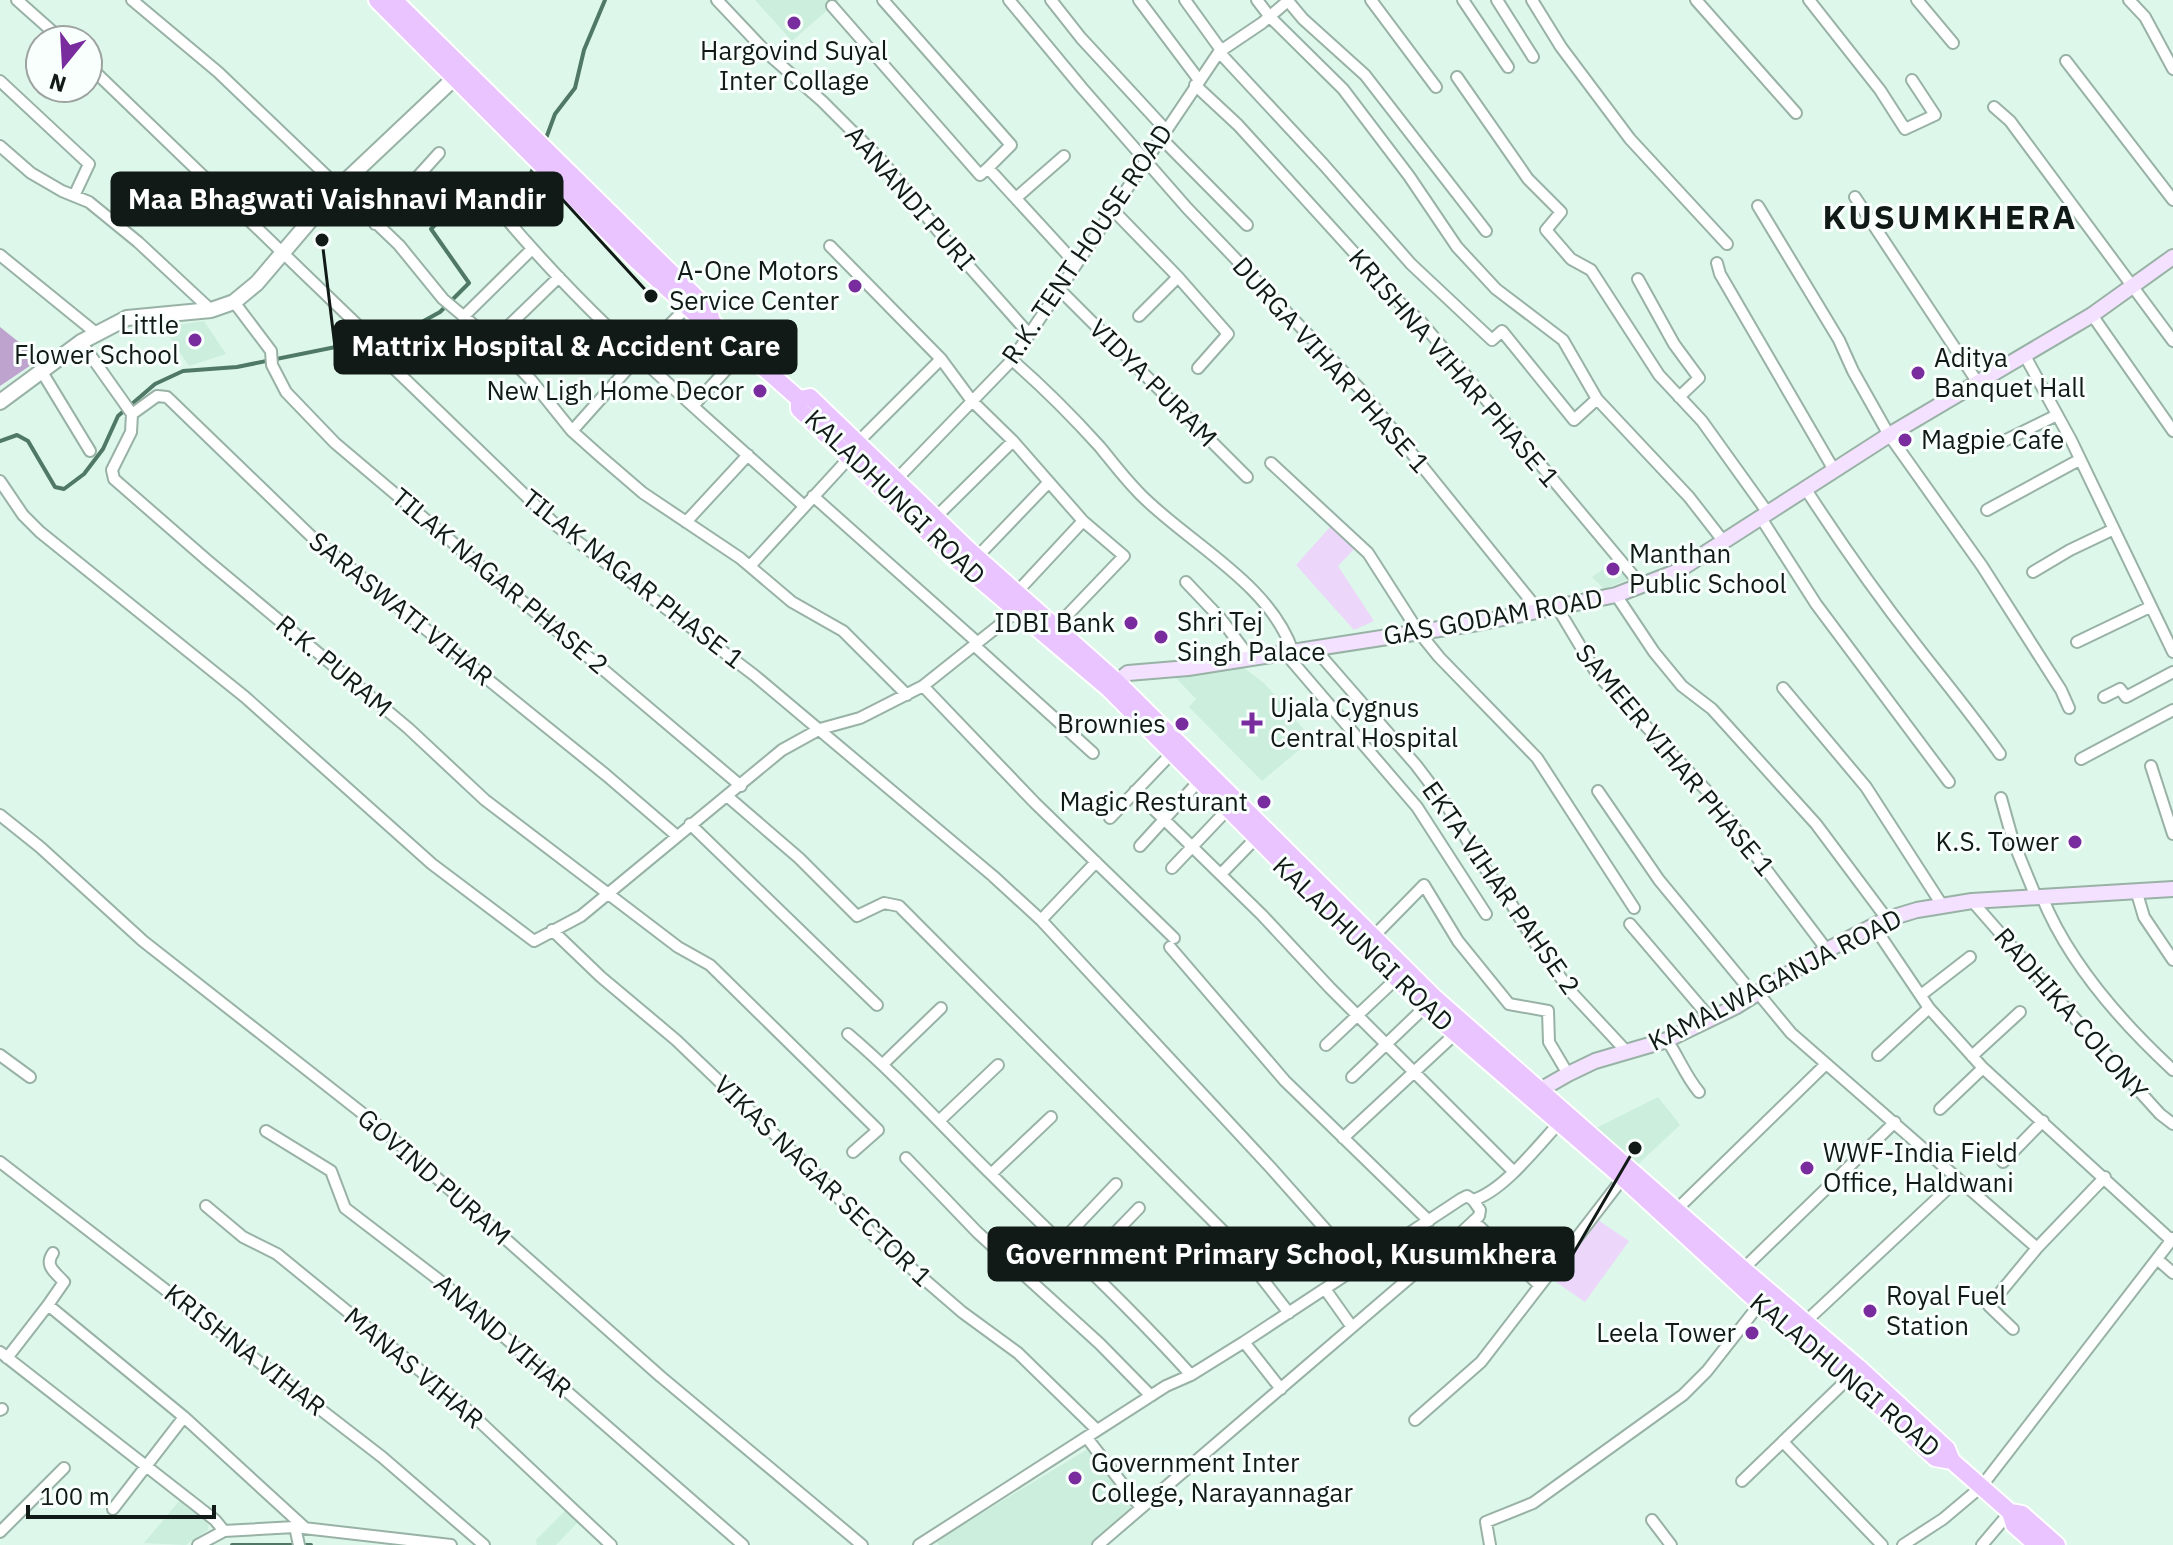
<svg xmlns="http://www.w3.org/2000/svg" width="2173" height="1545" font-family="'IBM Plex Sans',sans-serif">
  <rect width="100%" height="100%" fill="#ddf7ea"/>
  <path fill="#cbeedd" d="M755 0H839L792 41Z
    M204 321 226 354 189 366 163 327Z
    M1616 560 1631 578 1604 589 1592 577Z
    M1243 667 1265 684 1312 739 1262 781 1189 707 1196 699 1174 676Z
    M1658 1097 1680 1125 1635 1167 1594 1129Z
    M1088 1449 1135 1508 1093 1545H939L936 1541Z
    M180 1500 209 1523 208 1530 186 1545 144 1543Z
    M567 1509 579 1521 556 1545H537L536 1540Z"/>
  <path fill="#ecd7fa" d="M1330 527 1356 547 1338 566 1374 621 1354 630 1296 565Z
    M1598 1220 1629 1241 1585 1302 1553 1280Z"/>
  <path fill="#bea3cf" d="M0 327 40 359 0 386Z"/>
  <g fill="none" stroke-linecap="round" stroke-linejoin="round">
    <path stroke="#4f7866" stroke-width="4" d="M545 141 555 114 575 88 584 50 605 0
      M0 441 17 435 28 441 55 487 64 489 84 474 103 449 118 416 155 384 183 371 237 367 400 334 440 312 469 283 431 229C444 216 458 201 476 193 493 186 513 183 530 175L535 164
      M232 1545H311"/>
    <defs>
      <path id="minor" d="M17 0 62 40
        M132 0 218 72 399 245 443 299 493 341 531 380 572 431 600 456 643 493 740 558 792 602 843 631 907 695
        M717 0 768 54 822 101 882 161 944 238 1029 334
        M883 0 1011 145 988 168
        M1009 0 1082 88 1187 208 1359 388 1539 611
        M1051 0 1081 38 1165 129
        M1139 0 1199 80
        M1185 0 1221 50
        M1257 0 1270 17 1343 89 1409 176 1457 247 1496 289 1563 340 1597 399 1689 497 1724 542
        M1371 0 1436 87
        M1463 0 1508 67
        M1497 0 1533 57
        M1532 0 1561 47 1630 139 1727 244
        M1696 0 1796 113
        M1809 0 1880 90 1905 129 1935 115 1912 80
        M1917 0 1953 43
        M2129 0 2145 17 2173 69
        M1288 1 1303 19 1365 75 1486 231
        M832 6 980 175 988 168 1076 264
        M1219 52 1324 165 1411 264 1492 340 1502 331 1574 420 1597 399
        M2066 61 2173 200
        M88 65 371 338 377 352 557 526 754 675 993 876 1041 920 1271 1168 1358 1266
        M1457 77 1528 179 1561 212 1546 230 1571 259 1591 270 1659 375 1702 421 1768 513
        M0 81 89 164 74 196
        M1195 85 1238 125 1398 301 1422 323 1641 585
        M1994 107 2010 121 2173 341
        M1160 137 1247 225
        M0 146 31 173 62 191 89 202 138 242 211 310
        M486 194C578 310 694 406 804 506
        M1855 197 1978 383
        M1016 198 1064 156
        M1758 206 1839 340 1853 371 1889 435 1982 566 2061 690 2069 708
        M1113 210 1178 277 1228 334 1198 368
        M375 224 439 153
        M830 246 941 359 972 401 1013 441 1083 521 1124 556 1057 626
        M0 255 96 333
        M1717 263 1720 274 1834 470
        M1638 279 1674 344 1699 378 1679 397
        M1059 289 1247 477
        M234 302 271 351 272 365 286 392 335 443 741 786
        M2092 315 2173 431
        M1139 316 1178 277
        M463 317 532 249
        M493 341 559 277
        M81 342 132 414
        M2025 356 2071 440 2173 652
        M1012 360C1043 387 1072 416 1100 447 1113 463 1125 479 1140 494 1188 543 1270 583 1293 652
        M42 372 90 451
        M693 406 745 349
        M132 414 131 432 112 470 114 479 208 561 408 728 485 800 678 947 710 965 878 1130 853 1152
        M132 414 157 396 167 397 313 538 606 775 677 836
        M572 431 639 356 687 307
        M2002 442 2057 415
        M857 443 941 359
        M1271 463 1368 553 1418 631 1439 657 1537 758 1634 908
        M0 481 23 515 40 532 245 697 432 864 534 941 581 916 782 750 820 729 860 718 923 686 1021 608
        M893 483 1012 360 1219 52 1262 23 1289 0
        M1805 488C1840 542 1877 595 1917 646 1945 682 1973 716 2000 754
        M813 496 978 643
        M1987 510 2079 460
        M935 518 1013 441
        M1761 518 1816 604 1949 782
        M686 522 748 455
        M977 557 1048 483
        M750 566 850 457
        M2033 572 2070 550 2112 530
        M1186 582 1221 619 1250 658
        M1016 593 1083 521
        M1616 595 1654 652 1682 686 1712 709 1816 824 1887 919
        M1557 607 1597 674 1706 790 1827 950
        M2077 642 2150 607
        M975 646 1093 753
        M1315 649 1416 765 1447 806 1479 860 1512 905 1537 946 1573 994 1627 1052
        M1285 653 1417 807 1486 914
        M923 686 1035 803 1174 938
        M1783 688 1866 787 1942 905
        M2104 697 2120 689 2126 697 2173 672
        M2081 759 2173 710
        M2151 766 2173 834
        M1135 791 1262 915 1330 988 1513 1171
        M1598 791 1659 880 1754 995
        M727 796 799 858 857 916 884 903 899 906 1233 1241 1289 1313
        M2001 798 2013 841 2036 897
        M0 815 40 847 143 941 376 1124 660 1376 862 1545
        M1110 818 1172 753
        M690 824 877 1005
        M1140 846 1199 781
        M1172 868 1228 809
        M1221 874 1256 838
        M2136 890 2144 917 2173 960
        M2042 897C2069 963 2121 1022 2173 1070
        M1972 901 2113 1062 2160 1114 2173 1124
        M1041 920 1096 862
        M1630 924 1710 1018
        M1873 925 1929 1008 1983 1068 2171 1240
        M552 930 601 977 676 1040 818 1176 874 1236 962 1312 1018 1353 1097 1430
        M1373 937 1424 885 1458 941 1509 1004 1548 1011 1549 1042 1568 1074
        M1170 947 1285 1081 1429 1221
        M1758 993 1791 1033 2037 1248
        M1921 995 1970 957
        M848 1034C900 1078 944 1128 992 1175 1059 1242 1128 1305 1191 1375
        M1667 1040C1679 1058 1686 1077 1699 1092
        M1326 1045 1396 979
        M0 1055 30 1077
        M1878 1055 1929 1008
        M1972 1056 2020 1012
        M883 1064 941 1008
        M1352 1077 1425 1007
        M1940 1109 1983 1068
        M940 1120 998 1065
        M266 1131 331 1171 345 1208 439 1280 743 1545
        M1343 1138 1455 1034
        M906 1158 977 1232 1100 1344 1151 1396
        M0 1162 382 1457 484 1545
        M2003 1162 2043 1121
        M991 1174 1051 1117
        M206 1206 243 1237 277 1254 461 1404 611 1545
        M1673 1213 1826 1064
        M1480 1227 1539 1285
        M1061 1242 1116 1184
        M2157 1259 2173 1273
        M1085 1264 1139 1208
        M1741 1271 1895 1122
        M1325 1289 1352 1327
        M48 1305 64 1282C55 1272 44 1266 53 1253
        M1802 1325 1958 1179
        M2013 1329 1989 1306 2037 1248 2105 1177
        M1244 1342 1281 1389
        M0 1352 215 1520 224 1531
        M7 1358 48 1305 184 1417 304 1527
        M0 1410 2 1409
        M1415 1420 1481 1362 1626 1174
        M1087 1438 1141 1508
        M1784 1443 1882 1545
        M1742 1481 1853 1374
        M113 1509 184 1417
        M1652 1520 1671 1545
        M295 1527 299 1545
        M0 1532 64 1468
        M198 1545 224 1531 295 1527 451 1545
        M919 1545 1166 1386 1191 1375 1244 1342 1461 1199 1467 1196 1473 1200C1504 1191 1539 1144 1562 1120
        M1098 1545 1449 1244 1479 1216 1480 1210 1473 1200
        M1490 1545 1486 1522 1533 1503 1683 1395 1707 1371 1762 1301
        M1903 1545 1943 1519 1981 1487 2173 1238
        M1982 1545 2010 1512"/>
      <path id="tertiary" d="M0 402 81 342 127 318 211 310 234 302 257 283 337 189 463 70"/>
      <path id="secondary" d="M1110 688 1128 673 1188 668 1478 623 1616 595 1676 572 1889 435 2092 315 2173 257
        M1533 1094 1568 1074 1595 1061 1667 1040 1735 1007 1827 950 1887 919 1917 910 1972 901 2173 889"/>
      <path id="primary" d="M377 0 636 260 700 318 712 322 799 399V409L953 557 1109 689 1425 1007 1623 1178 1760 1304 1849 1378 1935 1458 1952 1461
        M394 0 709 310 712 322
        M799 399 810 397 970 551 1116 681 1434 997 1743 1269 1858 1367 1947 1449 1952 1461 2010 1512 2022 1514 2057 1545
        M2010 1512 2014 1525 2037 1545"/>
    </defs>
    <use href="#minor" stroke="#99b2a6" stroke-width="14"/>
    <use href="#tertiary" stroke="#99b2a6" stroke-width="18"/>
    <use href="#secondary" stroke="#99b2a6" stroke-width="18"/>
    <use href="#primary" stroke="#fff" stroke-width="20"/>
    <use href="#minor" stroke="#fff" stroke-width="10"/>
    <use href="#tertiary" stroke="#fff" stroke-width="14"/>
    <use href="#secondary" stroke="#f4e1ff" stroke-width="14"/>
    <use href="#primary" stroke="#e9c4ff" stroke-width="16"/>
  </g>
  <g fill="#782c9e" stroke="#f9fffc" stroke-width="3">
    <circle cx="794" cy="23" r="8"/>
    <circle cx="855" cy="286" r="8"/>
    <circle cx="195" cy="340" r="8"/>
    <circle cx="1918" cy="373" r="8"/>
    <circle cx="760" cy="391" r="8"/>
    <circle cx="1905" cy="440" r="8"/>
    <circle cx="1613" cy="569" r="8"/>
    <circle cx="1131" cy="623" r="8"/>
    <circle cx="1161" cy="637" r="8"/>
    <path d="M1248 711h8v8h8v8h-8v8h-8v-8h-8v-8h8z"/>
    <circle cx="1182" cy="724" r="8"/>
    <circle cx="1264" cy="802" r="8"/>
    <circle cx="2075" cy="842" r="8"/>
    <circle cx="1807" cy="1168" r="8"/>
    <circle cx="1870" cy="1311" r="8"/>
    <circle cx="1752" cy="1333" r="8"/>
    <circle cx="1075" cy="1478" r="8"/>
  </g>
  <g text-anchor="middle" stroke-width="6" stroke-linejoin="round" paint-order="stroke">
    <g font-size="26" fill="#111a16" stroke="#f9fffc" text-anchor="end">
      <text x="794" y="60" text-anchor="middle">Hargovind Suyal<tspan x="794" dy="30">Inter Collage</tspan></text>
      <text x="839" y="280">A-One Motors<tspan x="839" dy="30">Service Center</tspan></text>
      <text x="179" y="334">Little<tspan x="179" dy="30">Flower School</tspan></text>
      <text x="1934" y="367" text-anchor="start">Aditya<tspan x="1934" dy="30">Banquet Hall</tspan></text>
      <text x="744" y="400">New Ligh Home Decor</text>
      <text x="1921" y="449" text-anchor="start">Magpie Cafe</text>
      <text x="1629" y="563" text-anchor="start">Manthan<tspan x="1629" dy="30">Public School</tspan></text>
      <text x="1177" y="631" text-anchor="start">Shri Tej<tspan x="1177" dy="30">Singh Palace</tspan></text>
      <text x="1115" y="632">IDBI Bank</text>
      <text x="1270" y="717" text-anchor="start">Ujala Cygnus<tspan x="1270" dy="30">Central Hospital</tspan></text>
      <text x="1166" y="733">Brownies</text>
      <text x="1248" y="811">Magic Resturant</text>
      <text x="2059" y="851">K.S. Tower</text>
      <text x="1823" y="1162" text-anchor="start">WWF-India Field<tspan x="1823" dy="30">Office, Haldwani</tspan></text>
      <text x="1886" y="1305" text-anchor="start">Royal Fuel<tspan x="1886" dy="30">Station</tspan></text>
      <text x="1736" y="1342">Leela Tower</text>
      <text x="1091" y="1472" text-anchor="start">Government Inter<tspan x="1091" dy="30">College, Narayannagar</tspan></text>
    </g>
    <g font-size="26" fill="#111a16" stroke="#f9fffc">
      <text transform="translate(910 198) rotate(49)" y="9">AANANDI PURI</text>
      <text transform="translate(1087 244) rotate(-56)" y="9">R.K. TENT HOUSE ROAD</text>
      <text transform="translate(1331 365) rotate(48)" y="9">DURGA VIHAR PHASE 1</text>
      <text transform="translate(1454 368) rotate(49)" y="9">KRISHNA VIHAR PHASE 1</text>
      <text transform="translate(1153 383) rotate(45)" y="9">VIDYA PURAM</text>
      <text transform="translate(895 497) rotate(44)" y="9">KALADHUNGI ROAD</text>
      <text transform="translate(633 579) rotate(38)" y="9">TILAK NAGAR PHASE 1</text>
      <text transform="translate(500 581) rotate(40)" y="9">TILAK NAGAR PHASE 2</text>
      <text transform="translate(401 609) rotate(39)" y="9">SARASWATI VIHAR</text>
      <text transform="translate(1493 617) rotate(-10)" y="9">GAS GODAM ROAD</text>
      <text transform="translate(334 666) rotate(40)" y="9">R.K. PURAM</text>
      <text transform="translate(1675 760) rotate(50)" y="9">SAMEER VIHAR PHASE 1</text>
      <text transform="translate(1501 888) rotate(55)" y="9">EKTA VIHAR PAHSE 2</text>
      <text transform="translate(1363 944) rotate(44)" y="9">KALADHUNGI ROAD</text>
      <text transform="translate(1775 980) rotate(-27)" y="9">KAMALWAGANJA ROAD</text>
      <text transform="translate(2071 1014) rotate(49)" y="9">RADHIKA COLONY</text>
      <text transform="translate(434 1177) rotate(41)" y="9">GOVIND PURAM</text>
      <text transform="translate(823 1181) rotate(44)" y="9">VIKAS NAGAR SECTOR 1</text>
      <text transform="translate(503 1336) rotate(41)" y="9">ANAND VIHAR</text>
      <text transform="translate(245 1350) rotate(38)" y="9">KRISHNA VIHAR</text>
      <text transform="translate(414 1368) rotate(40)" y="9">MANAS VIHAR</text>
      <text transform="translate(1845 1375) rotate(40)" y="9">KALADHUNGI ROAD</text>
    </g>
    <g font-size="34" font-weight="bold" letter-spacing="2" fill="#111a16" stroke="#f9fffc">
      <text x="1950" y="229">KUSUMKHERA</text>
    </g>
  </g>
  <path fill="none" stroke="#111a16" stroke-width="3" d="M651 296L562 199M322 240L335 347M1635 1148L1573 1254"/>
  <g fill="#111a16" stroke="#f9fffc" stroke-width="3">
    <circle cx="651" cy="296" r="8"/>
    <circle cx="322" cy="240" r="8"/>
    <circle cx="1635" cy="1148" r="8"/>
  </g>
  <g fill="#111a16" stroke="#111a16" stroke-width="3">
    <rect x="112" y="173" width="450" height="52" rx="8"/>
    <rect x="335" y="321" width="461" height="52" rx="8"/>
    <rect x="989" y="1228" width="584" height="52" rx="8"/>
  </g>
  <g font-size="28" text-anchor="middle" font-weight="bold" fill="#fff">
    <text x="337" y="209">Maa Bhagwati Vaishnavi Mandir</text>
    <text x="566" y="356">Mattrix Hospital &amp; Accident Care</text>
    <text x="1281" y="1264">Government Primary School, Kusumkhera</text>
  </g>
  <g transform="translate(64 64) rotate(198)"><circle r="38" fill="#f9fffc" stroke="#9ca3a0" stroke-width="2"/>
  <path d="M0-6L14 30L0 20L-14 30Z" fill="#782c9e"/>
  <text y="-12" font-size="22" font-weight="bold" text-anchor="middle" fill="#111a16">N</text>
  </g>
  <path d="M28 1505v12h186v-12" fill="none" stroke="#111a16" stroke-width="4"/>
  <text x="40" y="1505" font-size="24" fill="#111a16" stroke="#f9fffc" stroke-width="6" paint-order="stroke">100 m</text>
</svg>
